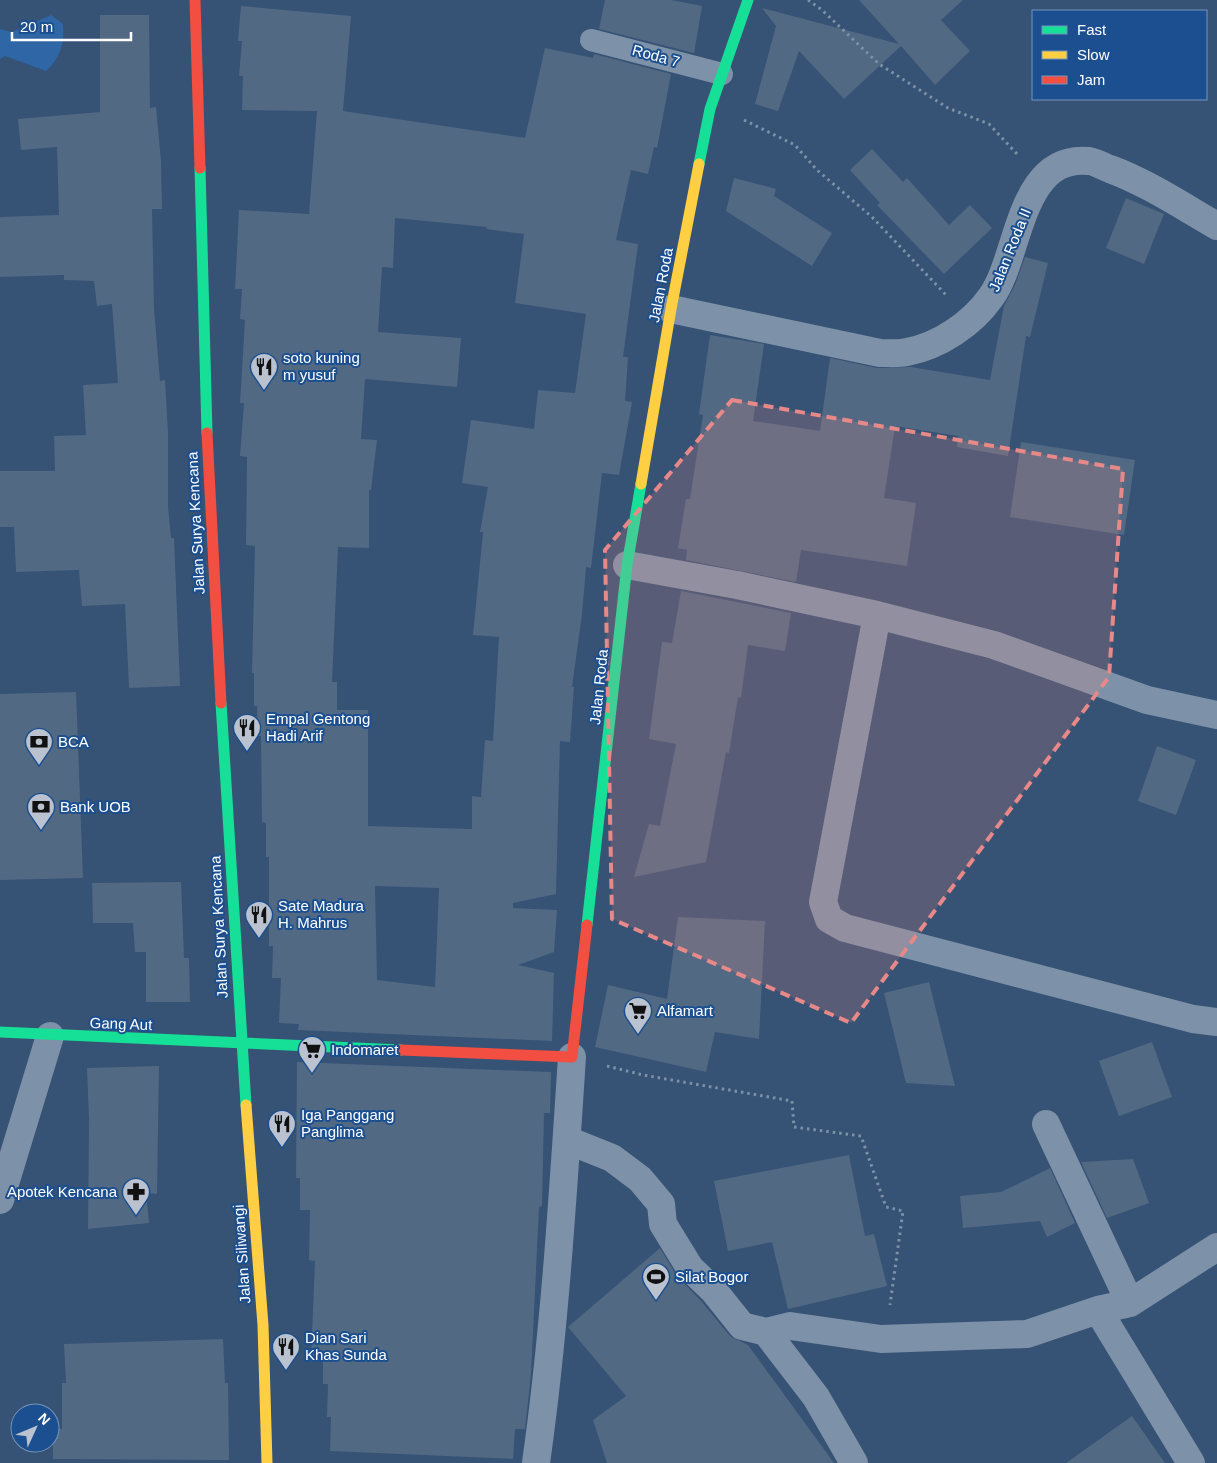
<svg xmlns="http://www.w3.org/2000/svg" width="1217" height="1463" font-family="Helvetica,sans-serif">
  <rect width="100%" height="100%" fill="#365274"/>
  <path fill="#2f66a5" d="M51 15 63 24C65 42 60 59 46 71L5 56 0 59V29L12 32Z"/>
  <path fill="#526984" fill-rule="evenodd" d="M605 0H671L702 6 694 53 599 29Z
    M859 0H963L941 20 970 51 935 85 901 46 844 99 799 51 778 111 755 104 776 26 762 8 899 44Z
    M241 6 351 16 343 111 525 138 545 48 593 58 594 54 671 74 657 148 654 147 648 174 631 170 616 240 638 244 623 357H628L625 401 632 402 619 475 602 473 591 568 586 567 582 614 572 687H574L570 742 560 741 556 894 513 903V908L557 910 554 952 518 965 554 973 552 1041 298 1030 299 1024 279 1023 281 978H272L273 946H269V857H266V823L262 822 261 736H258L257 706H254V673H252L255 546 246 545 247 457 240 456 244 403H240L245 320 240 319 242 289H235L239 210 309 214 317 111 242 110 243 76H239L242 41H238ZM395 218 487 227 486 229 524 234 515 303 586 314 575 393 538 390 534 429 471 420 462 483 488 487 480 532H483L473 635 499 637 493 741 485 740 481 797 472 796V829L368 826V710H337V682H332L338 547 369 548V490H371L377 440 361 439 365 379 457 387 461 338 378 332 382 267 393 268ZM375 886 439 888 435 987 377 980Z
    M100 15H149L150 108 156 107 161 161 162 209H152L154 308 160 381 165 380 168 433V507L171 538H174L180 686 129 688 125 604 82 606 79 570 16 572 14 527H0V471H55L54 436 86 435 83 385 118 383 112 304 97 306 94 281 64 280V275L0 277V217L59 215 57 147 21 150 18 119 100 112Z
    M872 149 903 182 907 178 949 225 970 205 992 228 944 274 877 205 880 203 850 170Z
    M734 178 776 189 774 196 832 233 812 266 726 211Z
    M1126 198 1164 214 1144 264 1106 248Z
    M1025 257 1048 263 1030 337 1026 336 1008 456 957 447 958 436 895 426 884 498 916 503 907 566 801 550 796 582 686 560 687 550 678 548 686 499H690L703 415 699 414 710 335 764 344 753 421 820 431 830 358 877 368 911 367 990 380 1004 306 1015 285Z
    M1021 442 1135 460 1124 535 1010 517Z
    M681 591 791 613 785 651 748 645 741 698 738 697 729 753 726 752 706 862 634 877 649 824 660 826 676 744 649 739 662 642 672 643Z
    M76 692 83 878 0 880V694Z
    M1157 746 1196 760 1176 815 1138 801Z
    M181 882 184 958H189L190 1002H146V952H135L133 923H93L92 883Z
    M678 917 765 921 759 1039 715 1032 706 1072 595 1047 608 985 667 999Z
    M929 982 955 1086 906 1083 884 993Z
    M1152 1042 1172 1097 1119 1116 1099 1061Z
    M297 1062 551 1072 550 1113H544L542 1206 539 1207 531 1374 525 1429H515L513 1459 330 1451 331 1417H327L328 1384H323V1361L311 1360 315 1261 309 1260 310 1210H300V1178H296Z
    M159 1066 157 1194 146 1193 149 1223 88 1229 89 1120 87 1068Z
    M849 1155 865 1236 874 1234 887 1286 788 1309 772 1242 728 1251 714 1181Z
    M1133 1159 1149 1203 1107 1218 1081 1162Z
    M1050 1168 1075 1223 1047 1237 1040 1221 963 1228 960 1196 1001 1192Z
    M660 1248 677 1276 702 1302 730 1336 748 1345 834 1463H607L593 1420 626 1396 568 1327Z
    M223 1339 225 1383H228L229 1460 53 1459V1429H62V1383H66L64 1344Z
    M1132 1416 1165 1463H1066Z"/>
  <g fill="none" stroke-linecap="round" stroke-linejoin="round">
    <path stroke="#7d92a8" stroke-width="3" stroke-dasharray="2.5 4" stroke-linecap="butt" d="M808 0 822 10 879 64 948 108 989 124 1018 155
      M744 120 795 145 817 170 872 217 947 296
      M607 1066 643 1075 792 1101 794 1127 861 1136 886 1207 903 1211 890 1305"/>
    <path stroke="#7d92a8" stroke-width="22" d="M591 40 722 74"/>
    <path stroke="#7d92a8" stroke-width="28" d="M671 309 880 353C889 353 899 354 907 352 939 346 972 324 991 297 1020 258 1018 154 1089 161 1096 162 1104 167 1110 169 1148 183 1182 206 1217 226
      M627 565 737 585 877 615 994 645 1147 700 1217 715
      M877 615 823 902 829 919 845 928 1193 1019 1217 1022
      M1046 1124 1130 1303
      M567 1140 612 1158 640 1179 661 1204 663 1224 690 1268 714 1291 742 1326 766 1332 816 1397 854 1463
      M0 1200 50 1036
      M1098 1310 1191 1463
      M766 1332 790 1326 881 1339 1027 1334 1098 1310 1130 1303 1217 1247
      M536 1463C555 1328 563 1193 572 1057"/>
    <path stroke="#16e098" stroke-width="11" d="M699 164 710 109 748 0
      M200 168 207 433
      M221 703 246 1105
      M587 925 627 565 641 484
      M0 1032 401 1050"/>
    <path stroke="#ffcf43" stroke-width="11" d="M641 484 671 309 699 164
      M246 1105 263 1325 267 1463"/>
    <path stroke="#f24e42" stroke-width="11" d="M195 0 200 168
      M207 433 221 703
      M401 1050 572 1057 587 925"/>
  </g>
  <path fill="#e88989" fill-opacity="0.2" stroke="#e88989" stroke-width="4" stroke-dasharray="10 6" stroke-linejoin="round" d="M732 400 1123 469 1109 677 851 1023 612 919 605 550Z"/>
  <defs>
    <symbol id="restaurant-pin" viewBox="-11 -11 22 30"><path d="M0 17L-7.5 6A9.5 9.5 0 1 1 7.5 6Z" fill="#b9c2ce" stroke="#1b4f8f"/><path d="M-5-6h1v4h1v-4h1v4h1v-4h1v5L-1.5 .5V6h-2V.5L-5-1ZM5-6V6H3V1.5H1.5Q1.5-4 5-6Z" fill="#111"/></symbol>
    <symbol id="bank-pin" viewBox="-11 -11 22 30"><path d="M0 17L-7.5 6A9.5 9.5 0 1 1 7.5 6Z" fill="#b9c2ce" stroke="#1b4f8f"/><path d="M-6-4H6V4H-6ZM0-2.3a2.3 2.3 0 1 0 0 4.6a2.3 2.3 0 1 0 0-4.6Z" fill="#111"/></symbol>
    <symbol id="supermarket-pin" viewBox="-11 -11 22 30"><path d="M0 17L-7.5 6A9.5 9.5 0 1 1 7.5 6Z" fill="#b9c2ce" stroke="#1b4f8f"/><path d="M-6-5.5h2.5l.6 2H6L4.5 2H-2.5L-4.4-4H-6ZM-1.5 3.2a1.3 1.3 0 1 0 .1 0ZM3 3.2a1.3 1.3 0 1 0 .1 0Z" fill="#111"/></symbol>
    <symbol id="pharmacy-pin" viewBox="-11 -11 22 30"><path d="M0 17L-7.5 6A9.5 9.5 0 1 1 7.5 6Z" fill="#b9c2ce" stroke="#1b4f8f"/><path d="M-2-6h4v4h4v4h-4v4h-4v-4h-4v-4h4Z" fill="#111"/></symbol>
    <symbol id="stadium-pin" viewBox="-11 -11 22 30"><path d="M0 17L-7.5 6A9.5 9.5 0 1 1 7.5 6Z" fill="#b9c2ce" stroke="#1b4f8f"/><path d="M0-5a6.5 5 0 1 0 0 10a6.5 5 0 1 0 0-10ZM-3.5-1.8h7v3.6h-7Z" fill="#111"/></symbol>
  </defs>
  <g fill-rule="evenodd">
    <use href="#restaurant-pin" x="248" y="351" width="32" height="43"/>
    <use href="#restaurant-pin" x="231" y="712" width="32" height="43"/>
    <use href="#bank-pin" x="23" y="726" width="32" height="43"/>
    <use href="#bank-pin" x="25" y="791" width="32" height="43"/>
    <use href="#restaurant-pin" x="243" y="899" width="32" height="43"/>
    <use href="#supermarket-pin" x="622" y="995" width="32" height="43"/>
    <use href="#supermarket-pin" x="296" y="1034" width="32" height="43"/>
    <use href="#restaurant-pin" x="266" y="1108" width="32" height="43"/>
    <use href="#pharmacy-pin" x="120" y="1176" width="32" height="43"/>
    <use href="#stadium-pin" x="640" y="1261" width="32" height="43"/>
    <use href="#restaurant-pin" x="270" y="1331" width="32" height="43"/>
  </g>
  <g text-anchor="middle" stroke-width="4" stroke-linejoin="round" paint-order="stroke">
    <g font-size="15" fill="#fff" stroke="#1b4f8f">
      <text transform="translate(656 56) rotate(15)" y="5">Roda 7</text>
      <text transform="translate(1010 250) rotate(-68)" y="5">Jalan Roda II</text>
      <text transform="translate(661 285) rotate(-79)" y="5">Jalan Roda</text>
      <text transform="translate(196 523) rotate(-93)" y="5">Jalan Surya Kencana</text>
      <text transform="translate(599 687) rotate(-84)" y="5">Jalan Roda</text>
      <text transform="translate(219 927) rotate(-93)" y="5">Jalan Surya Kencana</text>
      <text transform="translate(121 1024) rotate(2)" y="5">Gang Aut</text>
      <text transform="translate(242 1254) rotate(-94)" y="5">Jalan Siliwangi</text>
    </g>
    <g font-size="15" fill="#fff" stroke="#1b4f8f" text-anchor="start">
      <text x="283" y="363">soto kuning<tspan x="283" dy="17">m yusuf</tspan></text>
      <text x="266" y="724">Empal Gentong<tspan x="266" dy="17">Hadi Arif</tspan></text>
      <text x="58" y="747">BCA</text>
      <text x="60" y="812">Bank UOB</text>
      <text x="278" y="911">Sate Madura<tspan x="278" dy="17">H. Mahrus</tspan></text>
      <text x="657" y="1016">Alfamart</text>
      <text x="331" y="1055">Indomaret</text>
      <text x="301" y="1120">Iga Panggang<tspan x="301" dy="17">Panglima</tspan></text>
      <text x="117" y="1197" text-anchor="end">Apotek Kencana</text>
      <text x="675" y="1282">Silat Bogor</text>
      <text x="305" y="1343">Dian Sari<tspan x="305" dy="17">Khas Sunda</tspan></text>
    </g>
  </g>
  <rect x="1032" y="10" width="175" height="90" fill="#1b4f8f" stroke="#7695bc"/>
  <rect x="1042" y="26" width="25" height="8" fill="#16e098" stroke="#7695bc"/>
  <text x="1077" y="35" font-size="15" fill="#ffffff">Fast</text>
  <rect x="1042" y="51" width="25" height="8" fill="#ffcf43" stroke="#7695bc"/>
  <text x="1077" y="60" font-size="15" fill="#ffffff">Slow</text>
  <rect x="1042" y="76" width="25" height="8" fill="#f24e42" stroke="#7695bc"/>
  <text x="1077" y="85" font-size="15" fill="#ffffff">Jam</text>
  <g transform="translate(35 1428) rotate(46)"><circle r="24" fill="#1b4f8f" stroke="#7695bc"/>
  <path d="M0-4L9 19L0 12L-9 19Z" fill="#b9c2ce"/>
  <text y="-8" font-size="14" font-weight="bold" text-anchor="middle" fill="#ffffff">N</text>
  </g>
  <path d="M12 32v8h119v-8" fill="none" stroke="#ffffff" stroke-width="2.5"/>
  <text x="20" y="32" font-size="15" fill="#ffffff" stroke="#1b4f8f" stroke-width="4" paint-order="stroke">20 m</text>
</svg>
